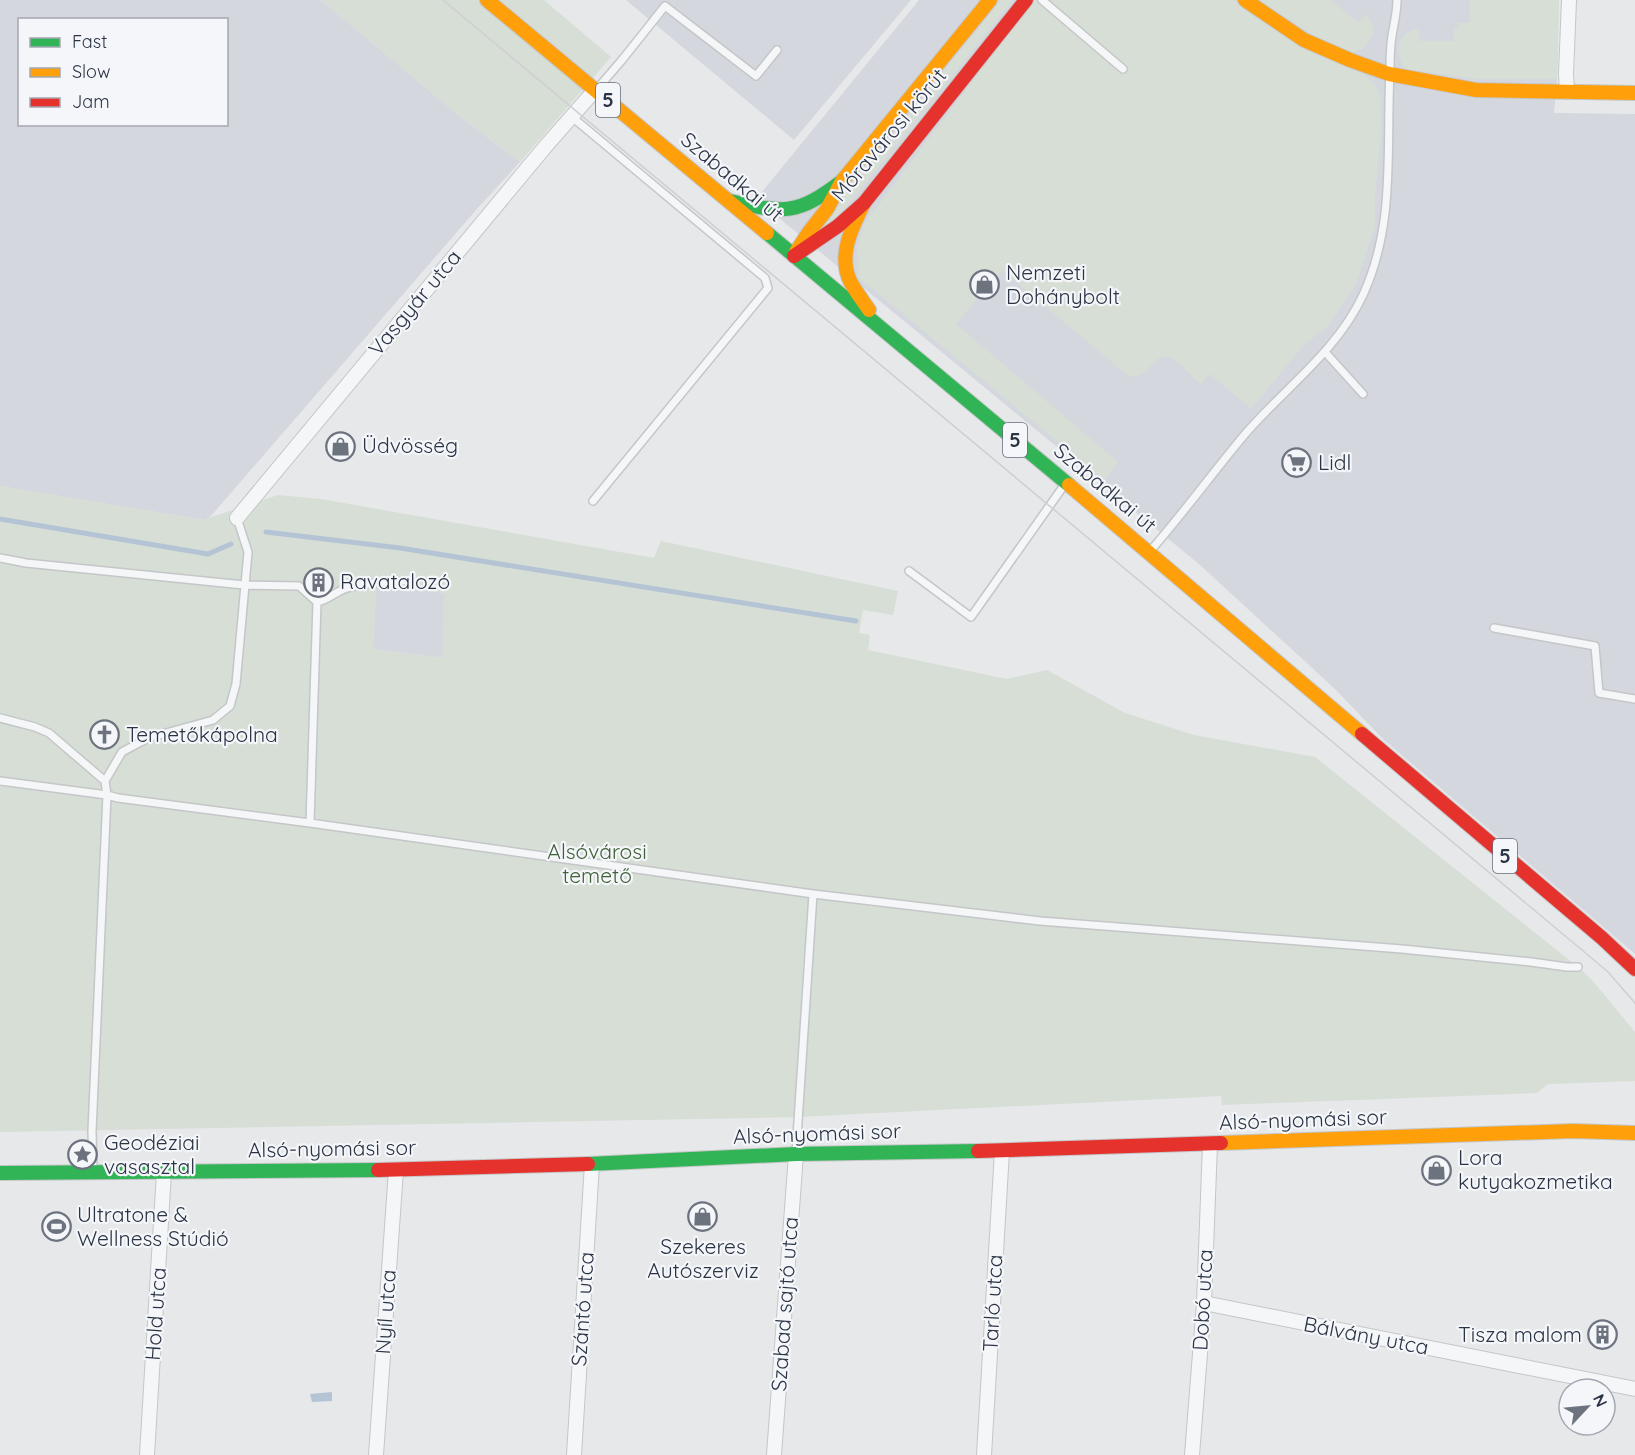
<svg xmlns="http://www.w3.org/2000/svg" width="1635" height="1455" font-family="Quicksand,sans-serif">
  <rect width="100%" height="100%" fill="#e6e8ea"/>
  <path fill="#d4d7dd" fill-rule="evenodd" d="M0 0H321L457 114 520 162 476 210 210 517 204 520 0 486ZM20 20H226V124H20Z
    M626 0H911L794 140Z
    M919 0H1559L1557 79 1554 113 1635 114V954L1384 740 1335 689 1200 565 756 199Z
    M405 586 444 593 443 658 373 649 376 588Z"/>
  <path fill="#d6ded6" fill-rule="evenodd" d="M321 0H544L611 57 520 162 457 114Z
    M1001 0H1013L839 216 815 231Z
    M1034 0H1234L1300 47 1364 74 1376 86 1381 99V138L1375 194V227L1356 284 1328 326 1305 344 1251 409 1210 374 1201 384C1192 376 1182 365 1172 359 1153 348 1151 380 1128 376L1002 270 956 324 1118 462 1104 480 859 278 857 249 864 224Z
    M1257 0H1331L1358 23 1366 14 1372 23 1374 33 1365 47 1352 53 1315 36Z
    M1470 0H1559L1557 79H1476L1405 69C1393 53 1398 31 1419 29V41H1454V29L1458 28V23H1470Z
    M0 486 203 520 278 495 321 499 654 558 661 541 898 591 893 615 863 610 859 633 870 635 868 650 1007 679 1047 670 1125 713 1194 735 1315 757 1578 967 1592 980 1635 1032V1081L1548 1084 1537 1093 1222 1105 1221 1096 798 1117 0 1132ZM405 586 444 593 442 658 373 649 376 588Z"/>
  <path fill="#b4c4d5" d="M332 1392V1401L312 1402 310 1394Z"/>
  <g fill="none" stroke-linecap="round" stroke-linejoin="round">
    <path stroke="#b4c4d5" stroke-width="5" d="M0 519 208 554 231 544
      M266 532 400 548 856 621"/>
    <defs>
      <path id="lane" d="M1042 0 1123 69
        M597 89 622 60 665 6 756 76 777 50
        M572 117 765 278 768 288 593 501
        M1325 352 1363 394
        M1152 549C1185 511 1214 471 1246 433 1286 387 1337 351 1363 295 1396 223 1386 149 1390 72 1390 60 1390 47 1392 36 1394 23 1397 13 1397 0
        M0 558 26 563 244 585 299 586 317 602 310 823
        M909 571 971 617 1065 484
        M317 602C328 600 334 593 344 589 363 583 383 582 403 581
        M1494 628 1595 646 1599 693 1635 699
        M0 718 35 727 49 733 105 781
        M0 781 107 795 118 798 310 823 813 894 1040 921 1402 949 1531 962 1567 967H1578
        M796 1152 813 894
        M93 1171 92 1131 107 795 105 781 122 752 148 738 213 720 230 706 236 684 248 552 237 518"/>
      <path id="street" d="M1567 92 1566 74 1569 0
        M237 518 545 147 595 90
        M1204 1303 1635 1389
        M147 1455 164 1172
        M376 1455 396 1170
        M574 1455 592 1164
        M774 1455 796 1154
        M984 1455 1002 1151
        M1192 1455 1204 1303 1210 1144"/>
      <path id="fast" d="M730 201C785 213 796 216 842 181
        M767 233 1069 485
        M588 1164 796 1154 978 1151
        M0 1173 378 1170"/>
      <path id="slow" d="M487 0 767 233
        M1245 0 1304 40 1350 60 1389 74 1476 90 1635 93
        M864 203C852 227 837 256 851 283 856 292 863 301 869 310
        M796 252 809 232 827 209 842 181 990 0
        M1069 485 1362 734
        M1221 1143 1573 1131 1635 1133"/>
      <path id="jam" d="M794 256 838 226 864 203 1026 0
        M1362 734 1602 938 1635 969
        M978 1151 1221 1143
        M378 1170 588 1164"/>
    </defs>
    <use href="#lane" stroke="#c4c6c8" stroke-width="10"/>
    <use href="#street" stroke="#c4c6c8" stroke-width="16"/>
    <use href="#fast" stroke="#c4c6c8" stroke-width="16"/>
    <use href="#slow" stroke="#c4c6c8" stroke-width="16"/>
    <use href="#jam" stroke="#c4c6c8" stroke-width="16"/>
    <use href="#lane" stroke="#f5f6f7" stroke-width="7"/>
    <use href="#street" stroke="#f5f6f7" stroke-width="14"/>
    <use href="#fast" stroke="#30b455" stroke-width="14"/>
    <use href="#slow" stroke="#ff9f0a" stroke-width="14"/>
    <use href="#jam" stroke="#e5322d" stroke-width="14"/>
    <path stroke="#cecfd2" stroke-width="1.5" d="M443 0 1588 955 1608 972 1635 1003"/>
  </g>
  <defs>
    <symbol id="shop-ring" viewBox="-11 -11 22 22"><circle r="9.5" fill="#f4f6f9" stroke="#6c737f" stroke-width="1.5"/><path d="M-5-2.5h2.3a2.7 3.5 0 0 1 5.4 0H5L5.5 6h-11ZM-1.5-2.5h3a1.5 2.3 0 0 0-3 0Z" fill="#6c737f"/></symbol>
    <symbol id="supermarket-ring" viewBox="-11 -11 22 22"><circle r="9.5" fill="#f4f6f9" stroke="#6c737f" stroke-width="1.5"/><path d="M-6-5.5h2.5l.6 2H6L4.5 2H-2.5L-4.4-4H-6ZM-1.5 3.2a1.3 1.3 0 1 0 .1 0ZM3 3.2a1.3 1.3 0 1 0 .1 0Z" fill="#6c737f"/></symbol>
    <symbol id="building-ring" viewBox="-11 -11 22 22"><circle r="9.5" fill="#f4f6f9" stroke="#6c737f" stroke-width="1.5"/><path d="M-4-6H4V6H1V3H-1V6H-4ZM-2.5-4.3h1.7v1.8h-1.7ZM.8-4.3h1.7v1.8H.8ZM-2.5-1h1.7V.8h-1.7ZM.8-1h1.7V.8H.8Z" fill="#6c737f"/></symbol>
    <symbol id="church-ring" viewBox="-11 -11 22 22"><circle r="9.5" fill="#f4f6f9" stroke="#6c737f" stroke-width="1.5"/><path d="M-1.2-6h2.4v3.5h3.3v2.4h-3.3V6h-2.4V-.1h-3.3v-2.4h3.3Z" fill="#6c737f"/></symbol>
    <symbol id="sight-ring" viewBox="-11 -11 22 22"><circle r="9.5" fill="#f4f6f9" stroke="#6c737f" stroke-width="1.5"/><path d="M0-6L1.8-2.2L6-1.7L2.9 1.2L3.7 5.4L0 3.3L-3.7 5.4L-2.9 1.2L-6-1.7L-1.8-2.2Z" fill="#6c737f"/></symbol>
    <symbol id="stadium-ring" viewBox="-11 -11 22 22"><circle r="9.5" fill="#f4f6f9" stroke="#6c737f" stroke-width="1.5"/><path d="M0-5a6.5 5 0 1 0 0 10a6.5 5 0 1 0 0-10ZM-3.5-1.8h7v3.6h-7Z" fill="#6c737f"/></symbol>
  </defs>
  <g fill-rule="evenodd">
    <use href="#shop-ring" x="968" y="268" width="33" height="33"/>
    <use href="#shop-ring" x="324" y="430" width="33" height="33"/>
    <use href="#supermarket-ring" x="1280" y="446" width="33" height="33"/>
    <use href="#building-ring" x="302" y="566" width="33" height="33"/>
    <use href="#church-ring" x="88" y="718" width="33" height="33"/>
    <use href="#sight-ring" x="66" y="1138" width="33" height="33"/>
    <use href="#shop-ring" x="1420" y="1154" width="33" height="33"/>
    <use href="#shop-ring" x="686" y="1200" width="33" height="33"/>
    <use href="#stadium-ring" x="40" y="1210" width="33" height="33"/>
    <use href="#building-ring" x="1586" y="1318" width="33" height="33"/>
  </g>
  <g text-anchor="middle" stroke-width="4.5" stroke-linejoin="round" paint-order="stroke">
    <g fill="#f4f6f9" stroke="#676e7b" stroke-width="1.5">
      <rect x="596" y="83" width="24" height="34" rx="4.5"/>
      <rect x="1003" y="423" width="24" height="34" rx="4.5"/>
      <rect x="1493" y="839" width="24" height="34" rx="4.5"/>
    </g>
    <g font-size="20" font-weight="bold" fill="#2b3445">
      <text x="608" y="107">5</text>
      <text x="1015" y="447">5</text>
      <text x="1505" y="863">5</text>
    </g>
    <g font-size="21" fill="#2b3445" stroke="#f4f6f9">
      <text transform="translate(889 135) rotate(-50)" y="7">Móravárosi körút</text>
      <text transform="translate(732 177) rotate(40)" y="7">Szabadkai út</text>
      <text transform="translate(415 303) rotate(-50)" y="7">Vasgyár utca</text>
      <text transform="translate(1105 488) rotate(40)" y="7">Szabadkai út</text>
      <text transform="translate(1303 1120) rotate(-2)" y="7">Alsó-nyomási sor</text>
      <text transform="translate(817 1134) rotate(-2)" y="7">Alsó-nyomási sor</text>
      <text transform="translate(332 1149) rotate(-1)" y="7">Alsó-nyomási sor</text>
      <text transform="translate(1203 1300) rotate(-87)" y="7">Dobó utca</text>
      <text transform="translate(993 1303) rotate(-87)" y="7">Tarló utca</text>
      <text transform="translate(785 1304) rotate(-86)" y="7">Szabad sajtó utca</text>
      <text transform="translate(583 1309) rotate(-86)" y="7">Szántó utca</text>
      <text transform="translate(386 1312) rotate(-86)" y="7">Nyíl utca</text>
      <text transform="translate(156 1314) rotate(-86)" y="7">Hold utca</text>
      <text transform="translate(1366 1336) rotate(11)" y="7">Bálvány utca</text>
    </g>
    <g font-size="21" fill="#2b3445" stroke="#f4f6f9" text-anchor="start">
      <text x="1006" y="280">Nemzeti<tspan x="1006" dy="24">Dohánybolt</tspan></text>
      <text x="362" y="453">Üdvösség</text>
      <text x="1318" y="470">Lidl</text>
      <text x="340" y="589">Ravatalozó</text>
      <text x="126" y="742">Temetőkápolna</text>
      <text x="104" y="1150">Geodéziai<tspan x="104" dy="24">vasasztal</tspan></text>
      <text x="1458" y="1165">Lora<tspan x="1458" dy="24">kutyakozmetika</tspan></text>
      <text x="77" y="1222">Ultratone &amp;<tspan x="77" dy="24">Wellness Stúdió</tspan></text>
      <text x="703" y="1254" text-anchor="middle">Szekeres<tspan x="703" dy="24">Autószerviz</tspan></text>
      <text x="1582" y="1342" text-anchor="end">Tisza malom</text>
    </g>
    <g font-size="21" fill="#3f6138" stroke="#f4f6f9">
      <text x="597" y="859">Alsóvárosi<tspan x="597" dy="24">temető</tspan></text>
    </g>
  </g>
  <rect x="18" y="18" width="210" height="108" fill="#f4f6f9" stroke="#a4a8b1" stroke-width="1.5"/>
  <rect x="30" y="38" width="30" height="9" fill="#30b455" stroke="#a4a8b1" stroke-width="1.5"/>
  <text x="72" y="48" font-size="18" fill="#2b3445">Fast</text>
  <rect x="30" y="68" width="30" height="9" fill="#ff9f0a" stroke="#a4a8b1" stroke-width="1.5"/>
  <text x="72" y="78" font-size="18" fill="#2b3445">Slow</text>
  <rect x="30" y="98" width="30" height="9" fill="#e5322d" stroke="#a4a8b1" stroke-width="1.5"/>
  <text x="72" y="108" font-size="18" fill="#2b3445">Jam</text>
  <g transform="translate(1587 1407) rotate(64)"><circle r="28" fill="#f4f6f9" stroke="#a4a8b1" stroke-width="1.5"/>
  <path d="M0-4.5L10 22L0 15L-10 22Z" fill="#6c737f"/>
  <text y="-9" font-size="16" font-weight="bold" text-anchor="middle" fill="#2b3445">N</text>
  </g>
</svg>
